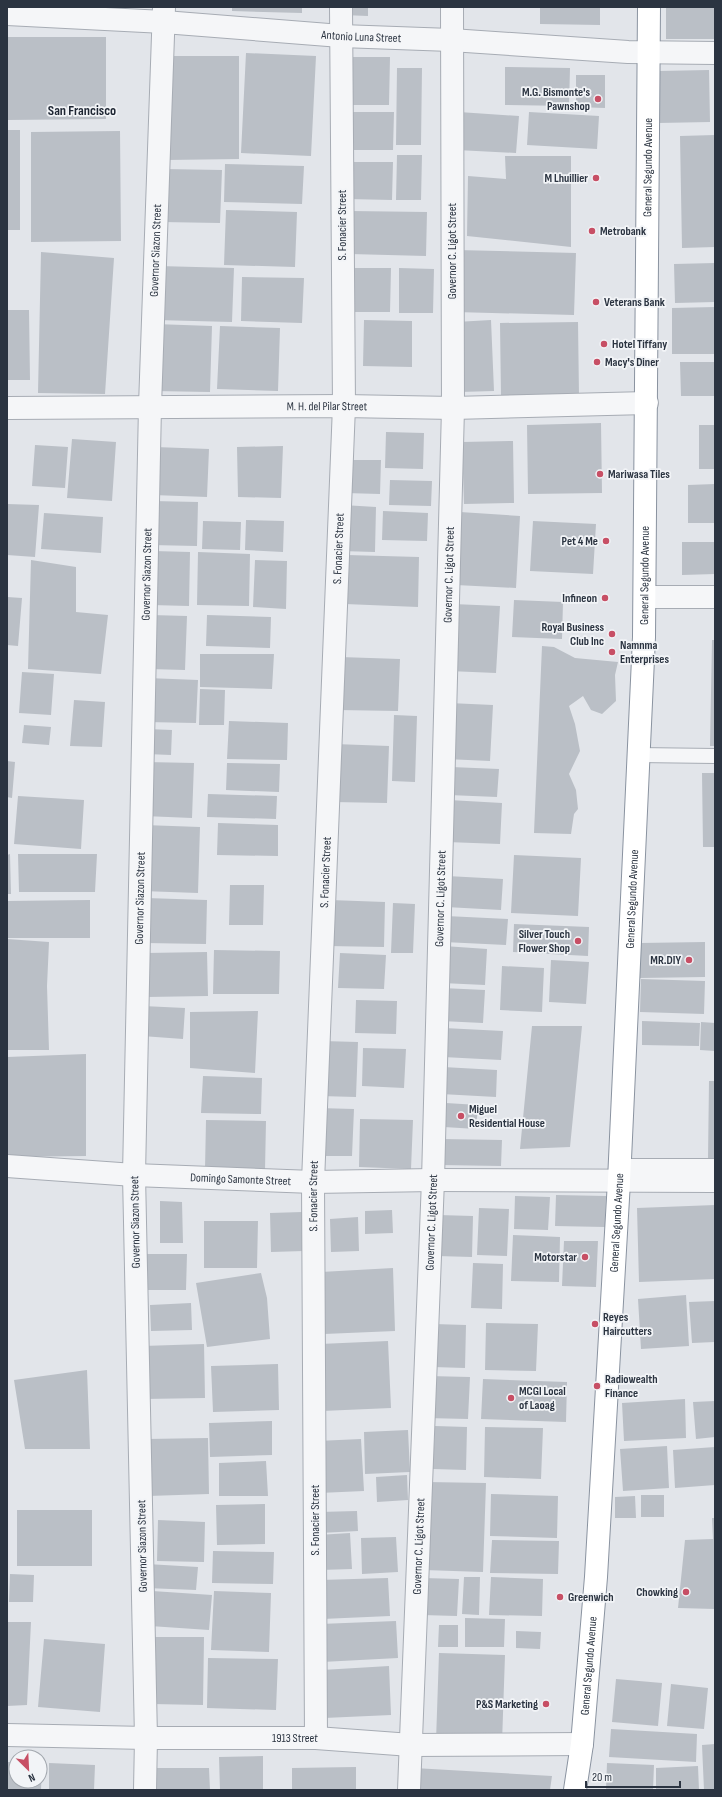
<svg xmlns="http://www.w3.org/2000/svg" width="722" height="1797" font-family="'Sofia Sans Condensed',sans-serif">
  <rect width="100%" height="100%" fill="#e2e5ea"/>
  <path fill="#babfc6" d="M232 7H302V13L232 11Z
    M343 7H368V16L343 15Z
    M540 7H600V25L540 24Z
    M666 7H715V39H666Z
    M7 37H106V119L7 120Z
    M246 53 316 56 311 156 241 153Z
    M167 56H239V159L167 160Z
    M346 57H390L389 105H345Z
    M505 67 570 68 569 106 505 105Z
    M397 68H422L421 145H396Z
    M709 70 710 122 658 123V71Z
    M576 75H605V108L576 107Z
    M345 112H394L393 150H344Z
    M459 112 519 116 516 153 457 150Z
    M529 112 599 116 597 149 527 145Z
    M7 130H20V230H7Z
    M120 131 121 241 31 242V132Z
    M715 135V247L682 248 680 136Z
    M397 155H422L421 200H396Z
    M505 156H571V247L467 236 468 176 506 179Z
    M347 162H393L392 200 347 199Z
    M225 164 304 166 302 204 224 202Z
    M164 169 222 170 220 223 162 222Z
    M226 210 297 212 295 267 224 265Z
    M350 211 427 212 426 256 350 254Z
    M456 250 576 253 574 315 455 312Z
    M41 252 114 258 105 394 38 393Z
    M715 263V302L675 303 674 264Z
    M158 266 234 268 232 322 156 320Z
    M348 268H391L390 312H347Z
    M399 268 434 269 433 313H399Z
    M242 277 304 278 302 323 241 321Z
    M715 307V354H672V308Z
    M7 310H29L30 380H7Z
    M364 320 412 321V367L363 366Z
    M491 320 494 391 459 392 456 322Z
    M578 322 579 396 501 397 500 323Z
    M155 324 212 326 210 392 153 391Z
    M220 326 280 328 278 391 217 389Z
    M680 362H715V396H681Z
    M601 423 602 493 528 494 527 425Z
    M699 425H715V469H699Z
    M386 432 424 433 423 469 385 468Z
    M72 439 116 442 112 501 67 498Z
    M513 441 514 503 464 504 462 442Z
    M35 445 68 447 65 488 32 486Z
    M283 446 281 498 238 497 237 447Z
    M155 447 209 449 207 497 153 495Z
    M346 460H381L380 494 345 493Z
    M390 480 432 481 431 506 389 505Z
    M715 484V523H688V485Z
    M152 501 198 502 197 546 151 545Z
    M7 504 39 505 35 557 7 555Z
    M343 505 376 507 375 552 341 551Z
    M383 511 428 513 427 541 382 540Z
    M460 512 520 516 516 588 456 585Z
    M44 513 103 517 101 553 41 549Z
    M246 520 284 521 283 552 245 550Z
    M203 521 241 522 240 550 202 549Z
    M533 521 596 524 593 574 530 571Z
    M682 542H715V574L682 575Z
    M153 551 190 552 189 606 151 605Z
    M198 552 250 554 249 606 197 605Z
    M347 555 419 557 418 607 345 604Z
    M31 560 76 567V612L108 615 101 674 28 669Z
    M255 560 287 561 286 609 253 607Z
    M7 597 22 598 18 646 7 645Z
    M514 600 563 602 562 639 512 637Z
    M453 604 500 606 496 673 449 671Z
    M151 615 187 616 185 670 149 669Z
    M207 615 271 617 270 648 206 646Z
    M712 640H715V746H710Z
    M542 646 554 647 575 658 618 662 615 675 616 701 602 714 591 710 583 696 569 706 575 724 580 751 569 774 576 790 578 809 574 814 571 834 534 833Z
    M200 654H274L272 689 200 687Z
    M340 657 400 659 398 711 338 710Z
    M22 672 54 674 51 715 19 713Z
    M147 678 198 680 196 723 146 722Z
    M200 689 225 690 224 725H199Z
    M74 700 105 702 102 747 70 746Z
    M449 703 493 705 490 761 446 759Z
    M394 715 417 716 415 782 392 781Z
    M229 721 288 723 287 760 227 759Z
    M24 725 51 727 49 745 22 743Z
    M147 729 172 730 171 755 146 754Z
    M335 744 389 746 387 803 333 802Z
    M7 761 15 762 12 798 7 797Z
    M146 762 194 763 192 818 144 816Z
    M227 763 280 764 279 792 226 790Z
    M451 767 499 769 497 797 449 795Z
    M702 773H715V847H703Z
    M208 794 277 796 276 819 207 817Z
    M18 796 84 800 81 849 14 844Z
    M449 800 502 803 500 844 447 842Z
    M218 823 278 825V856L217 855Z
    M144 825 200 827 198 893 142 891Z
    M10 854 11 894H7V855Z
    M18 854H97L95 892H19Z
    M514 855 581 858 578 916 511 913Z
    M447 876 503 879 501 910 446 907Z
    M230 885H264L263 925H229Z
    M146 898 207 900 206 944 145 943Z
    M90 900V938H7V901Z
    M330 900 385 902 384 947 328 946Z
    M393 903 415 904 413 953H391Z
    M446 916 508 919 506 945 444 942Z
    M514 924 589 927 588 956 513 952Z
    M7 939 49 942 47 986 49 1050H7Z
    M705 942V977L640 978V943Z
    M444 946 487 949 485 985 442 983Z
    M214 950 280 951 279 994H213Z
    M207 952 208 996 147 997 146 953Z
    M340 953 386 955 384 989 338 988Z
    M551 960 589 962 586 1004 549 1002Z
    M502 966 544 968 542 1012 500 1010Z
    M641 979 705 981 704 1014 640 1012Z
    M442 988 485 990 483 1023 441 1021Z
    M356 1000 397 1001 396 1034 355 1033Z
    M143 1006 185 1008 183 1039 142 1036Z
    M258 1011 255 1073 190 1068V1012Z
    M642 1021 700 1023 699 1046 642 1045Z
    M701 1022 715 1023V1051L700 1050Z
    M532 1026H582L570 1147 520 1149Z
    M444 1028 503 1031 501 1060 443 1057Z
    M322 1041 358 1042 356 1097 320 1096Z
    M363 1048 406 1049 404 1088 362 1086Z
    M86 1054V1156L7 1157V1057Z
    M443 1067 497 1070 496 1097 441 1094Z
    M203 1076 262 1078 261 1114 201 1113Z
    M709 1081H715V1159H708Z
    M446 1103 478 1105 476 1129 444 1127Z
    M318 1108 354 1109 352 1156H317Z
    M360 1119 413 1120 411 1169 359 1167Z
    M206 1120 266 1121 265 1170 205 1169Z
    M441 1139 502 1140 501 1166 440 1165Z
    M556 1195 606 1196 605 1227 555 1226Z
    M515 1196 550 1197 548 1230 514 1229Z
    M160 1201 182 1202 183 1243H160Z
    M715 1205V1279L639 1282 637 1208Z
    M479 1208 509 1209 507 1256 477 1255Z
    M392 1210 393 1233 365 1234V1211Z
    M302 1212 304 1251 271 1252 270 1213Z
    M438 1215 473 1216 472 1257 437 1256Z
    M358 1217 359 1251 331 1252 330 1219Z
    M204 1221H258L257 1268H204Z
    M513 1235 560 1237 559 1282 511 1281Z
    M564 1241H598L596 1287 562 1286Z
    M141 1254H187L186 1290H141Z
    M473 1263 503 1264 502 1309 471 1308Z
    M393 1268 395 1331 324 1334 321 1272Z
    M261 1273 267 1298 270 1339 207 1347 196 1283Z
    M686 1295 689 1346 641 1349 638 1299Z
    M715 1301V1342L692 1343 689 1302Z
    M191 1303 192 1330 151 1331 150 1305Z
    M486 1323 538 1324 536 1371 485 1370Z
    M434 1324 466 1325 465 1368 433 1367Z
    M388 1341 391 1408 322 1411 320 1344Z
    M204 1344 205 1398 144 1399 143 1346Z
    M278 1364 279 1410 213 1412 211 1366Z
    M87 1370 90 1449H25L14 1380Z
    M428 1376 470 1377 468 1419 426 1418Z
    M483 1379 567 1382 566 1422 481 1419Z
    M685 1399 686 1438 624 1441 622 1403Z
    M715 1401V1437L696 1439 693 1402Z
    M272 1421V1455L210 1457 209 1423Z
    M435 1426 467 1427 466 1470 433 1469Z
    M485 1427 543 1428 541 1479 484 1477Z
    M408 1430 410 1472 365 1474 364 1432Z
    M208 1438 209 1494 148 1496 147 1439Z
    M361 1439 364 1491 319 1493 317 1441Z
    M667 1446 669 1488 623 1491 620 1449Z
    M715 1447V1485L675 1488 673 1450Z
    M266 1461 268 1496H219V1463Z
    M407 1475 408 1500 377 1502 376 1477Z
    M427 1482 486 1483 483 1572 424 1570Z
    M491 1494 558 1496 557 1538 490 1536Z
    M641 1495H664V1517H641Z
    M635 1496 636 1518H615V1497Z
    M265 1504V1544L217 1545 216 1505Z
    M17 1510H92V1566H17Z
    M357 1511 358 1531 320 1533 319 1512Z
    M712 1518H715V1609L678 1608 685 1540 713 1539Z
    M158 1520 205 1522 204 1562 157 1561Z
    M350 1533 352 1569 320 1570 318 1535Z
    M396 1537 398 1572 362 1574 361 1538Z
    M492 1540 559 1541 558 1574 490 1573Z
    M213 1551 274 1552 273 1584 212 1583Z
    M147 1564 198 1567 196 1590 146 1588Z
    M10 1574 34 1575 33 1602H9Z
    M464 1577H480L479 1615 462 1614Z
    M491 1577 543 1579 542 1616 489 1615Z
    M388 1578 390 1616 322 1619 320 1580Z
    M423 1578 459 1579 457 1616 422 1615Z
    M152 1591 212 1595 209 1630 150 1626Z
    M214 1591 271 1593 269 1652 211 1650Z
    M465 1618 505 1619 504 1647H465Z
    M396 1621 398 1658 322 1662 320 1624Z
    M7 1622H31L27 1705 7 1706Z
    M439 1625H458V1647H438Z
    M516 1631 541 1632 540 1649 516 1648Z
    M152 1637H204L203 1705 152 1704Z
    M44 1639 105 1644 100 1712 38 1707Z
    M439 1653 505 1655 502 1743 436 1741Z
    M208 1658 278 1659 276 1710 207 1708Z
    M389 1666 391 1715 324 1718 322 1670Z
    M616 1679 662 1683 658 1726 612 1722Z
    M671 1684 708 1688 704 1729 667 1726Z
    M611 1729 697 1734 696 1762 609 1757Z
    M715 1744V1790H704L702 1745Z
    M263 1756V1790H220L219 1757Z
    M7 1762H16V1781H40V1763H42L41 1790H7Z
    M49 1763 95 1765 94 1790H49Z
    M607 1763 654 1765 653 1790H606Z
    M698 1766 699 1790H656V1768Z
    M356 1767V1790H292V1768Z
    M151 1768H209L210 1790H152Z
    M414 1768 552 1776 550 1790H418Z"/>
  <g fill="none" stroke-linecap="round" stroke-linejoin="round">
    <defs>
      <path id="service" d="M638 755 715 756
        M619 1166H715"/>
      <g id="minor">
        <path id="s1" d="M7 14 164 22 341 36 451 40 628 52 715 53"/>
        <path d="M645 597H715"/>
        <path id="s2" d="M7 1166 134 1175 313 1182 433 1180 715 1181"/>
        <path id="s3" d="M7 1735 146 1738H316L411 1745 582 1744"/>
        <path id="s4" d="M316 1738 313 1182 344 406 341 7"/>
        <path id="s5" d="M145 1790 146 1738 134 1175 150 406 164 7"/>
        <path id="s6" d="M409 1790 433 1180 453 408 452 7"/>
      </g>
      <g id="tertiary">
        <path id="s7" d="M7 408 344 406 453 408 647 403"/>
      </g>
      <g id="trunk">
        <path id="s8" d="M575 1790 582 1744 596 1577 619 1181 644 637 649 7"/>
      </g>
    </defs>
    <use href="#service" stroke="#a7acb4" stroke-width="16"/>
    <use href="#minor" stroke="#a7acb4" stroke-width="24"/>
    <use href="#tertiary" stroke="#a7acb4" stroke-width="24"/>
    <use href="#trunk" stroke="#8a93a0" stroke-width="24"/>
    <use href="#service" stroke="#f5f6f8" stroke-width="14"/>
    <use href="#minor" stroke="#f5f6f8" stroke-width="22"/>
    <use href="#tertiary" stroke="#f5f6f8" stroke-width="22"/>
    <use href="#trunk" stroke="#fff" stroke-width="22"/>
  </g>
  <g fill="#c74f65" stroke="#f2f4f7" stroke-width="1.5">
    <circle cx="598" cy="99" r="4"/>
    <circle cx="596" cy="178" r="4"/>
    <circle cx="592" cy="231" r="4"/>
    <circle cx="596" cy="302" r="4"/>
    <circle cx="604" cy="344" r="4"/>
    <circle cx="597" cy="362" r="4"/>
    <circle cx="600" cy="474" r="4"/>
    <circle cx="606" cy="541" r="4"/>
    <circle cx="605" cy="598" r="4"/>
    <circle cx="612" cy="634" r="4"/>
    <circle cx="612" cy="652" r="4"/>
    <circle cx="578" cy="941" r="4"/>
    <circle cx="689" cy="960" r="4"/>
    <circle cx="461" cy="1116" r="4"/>
    <circle cx="585" cy="1257" r="4"/>
    <circle cx="595" cy="1324" r="4"/>
    <circle cx="597" cy="1386" r="4"/>
    <circle cx="511" cy="1398" r="4"/>
    <circle cx="686" cy="1592" r="4"/>
    <circle cx="560" cy="1597" r="4"/>
    <circle cx="546" cy="1704" r="4"/>
  </g>
  <g text-anchor="middle" stroke-width="3.5" stroke-linejoin="round" paint-order="stroke">
    <g font-size="12" fill="#2b3441" stroke="#f2f4f7">
      <text dy="4" stroke="none"><textPath href="#s1" startOffset="355">Antonio Luna Street</textPath></text>
      <text dy="4" stroke="none"><textPath href="#s8" startOffset="1625">General Segundo Avenue</textPath></text>
      <text transform="translate(342 225) rotate(-90)" y="4">S. Fonacier Street</text>
      <text dy="4" stroke="none"><textPath href="#s5" startOffset="1540">Governor Siazon Street</textPath></text>
      <text transform="translate(452 251) rotate(-90)" y="4">Governor C. Ligot Street</text>
      <text dy="4" stroke="none"><textPath href="#s7" startOffset="320">M. H. del Pilar Street</textPath></text>
      <text dy="4" stroke="none"><textPath href="#s4" startOffset="1190">S. Fonacier Street</textPath></text>
      <text dy="4" stroke="none"><textPath href="#s5" startOffset="1216">Governor Siazon Street</textPath></text>
      <text dy="4" stroke="none"><textPath href="#s6" startOffset="1216">Governor C. Ligot Street</textPath></text>
      <text dy="4" stroke="none"><textPath href="#s8" startOffset="1217">General Segundo Avenue</textPath></text>
      <text dy="4" stroke="none"><textPath href="#s4" startOffset="866">S. Fonacier Street</textPath></text>
      <text dy="4" stroke="none"><textPath href="#s5" startOffset="892">Governor Siazon Street</textPath></text>
      <text dy="4" stroke="none"><textPath href="#s6" startOffset="892">Governor C. Ligot Street</textPath></text>
      <text dy="4" stroke="none"><textPath href="#s8" startOffset="893">General Segundo Avenue</textPath></text>
      <text dy="4" stroke="none"><textPath href="#s2" startOffset="234">Domingo Samonte Street</textPath></text>
      <text dy="4" stroke="none"><textPath href="#s4" startOffset="542">S. Fonacier Street</textPath></text>
      <text transform="translate(135 1222) rotate(-91)" y="4">Governor Siazon Street</text>
      <text dy="4" stroke="none"><textPath href="#s6" startOffset="568">Governor C. Ligot Street</textPath></text>
      <text dy="4" stroke="none"><textPath href="#s8" startOffset="569">General Segundo Avenue</textPath></text>
      <text transform="translate(315 1520) rotate(-90)" y="4">S. Fonacier Street</text>
      <text transform="translate(142 1546) rotate(-91)" y="4">Governor Siazon Street</text>
      <text dy="4" stroke="none"><textPath href="#s6" startOffset="244">Governor C. Ligot Street</textPath></text>
      <text dy="4" stroke="none"><textPath href="#s8" startOffset="125">General Segundo Avenue</textPath></text>
      <text dy="4" stroke="none"><textPath href="#s3" startOffset="288">1913 Street</textPath></text>
    </g>
    <g font-size="12" font-weight="bold" fill="#2b3441" stroke="#f2f4f7" text-anchor="start">
      <text x="590" y="96" text-anchor="end">M.G. Bismonte's<tspan x="590" dy="14">Pawnshop</tspan></text>
      <text x="588" y="182" text-anchor="end">M Lhuillier</text>
      <text x="600" y="235">Metrobank</text>
      <text x="604" y="306">Veterans Bank</text>
      <text x="612" y="348">Hotel Tiffany</text>
      <text x="605" y="366">Macy's Diner</text>
      <text x="608" y="478">Mariwasa Tiles</text>
      <text x="598" y="545" text-anchor="end">Pet 4 Me</text>
      <text x="597" y="602" text-anchor="end">Infineon</text>
      <text x="604" y="631" text-anchor="end">Royal Business<tspan x="604" dy="14">Club Inc</tspan></text>
      <text x="620" y="649">Namnma<tspan x="620" dy="14">Enterprises</tspan></text>
      <text x="570" y="938" text-anchor="end">Silver Touch<tspan x="570" dy="14">Flower Shop</tspan></text>
      <text x="681" y="964" text-anchor="end">MR.DIY</text>
      <text x="469" y="1113">Miguel<tspan x="469" dy="14">Residential House</tspan></text>
      <text x="577" y="1261" text-anchor="end">Motorstar</text>
      <text x="603" y="1321">Reyes<tspan x="603" dy="14">Haircutters</tspan></text>
      <text x="605" y="1383">Radiowealth<tspan x="605" dy="14">Finance</tspan></text>
      <text x="519" y="1395">MCGI Local<tspan x="519" dy="14">of Laoag</tspan></text>
      <text x="678" y="1596" text-anchor="end">Chowking</text>
      <text x="568" y="1601">Greenwich</text>
      <text x="538" y="1708" text-anchor="end">P&amp;S Marketing</text>
    </g>
    <g font-size="14" font-weight="bold" fill="#1d2532" stroke="#f2f4f7">
      <text x="82" y="115">San Francisco</text>
    </g>
  </g>
  <rect width="722" height="1797" fill="none" stroke="#2b3441" stroke-width="16"/>
  <g transform="translate(28 1769) rotate(156)"><circle r="19" fill="#f2f4f7" stroke="#a2a7ae"/>
  <path d="M0-3L7 15L0 10L-7 15Z" fill="#c74f65"/>
  <text y="-6" font-size="11" font-weight="bold" text-anchor="middle" fill="#2b3441">N</text>
  </g>
  <path d="M586 1781v6h94v-6" fill="none" stroke="#2b3441" stroke-width="2"/>
  <text x="592" y="1781" font-size="12" fill="#2b3441" stroke="#f2f4f7" stroke-width="3" paint-order="stroke">20 m</text>
</svg>
